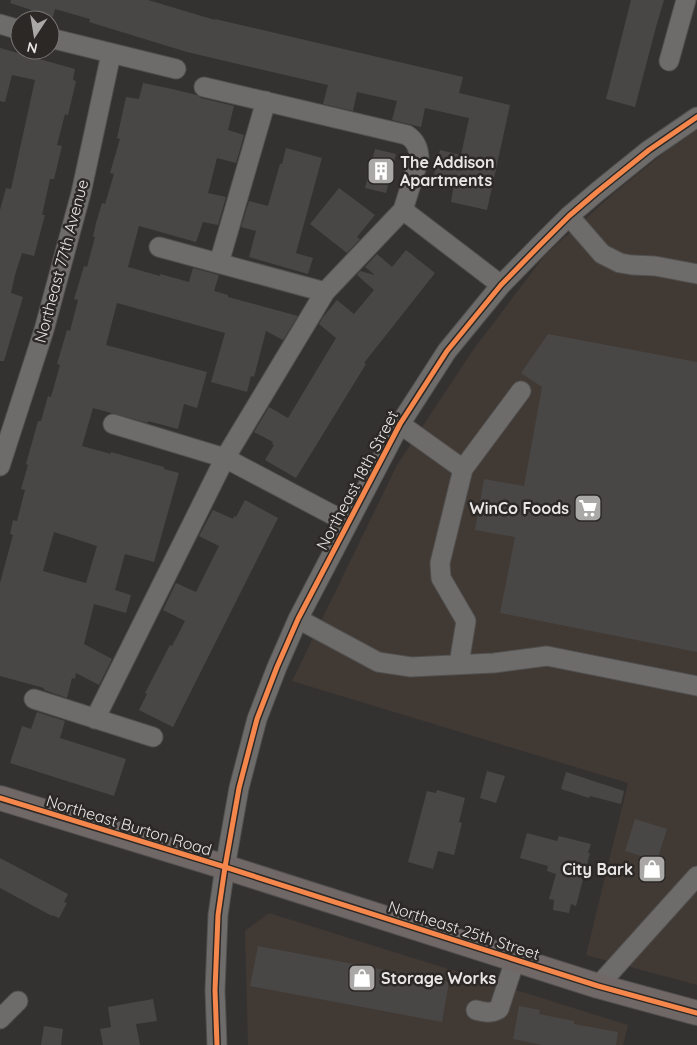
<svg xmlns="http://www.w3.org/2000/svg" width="697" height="1045" font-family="Quicksand,sans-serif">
  <rect width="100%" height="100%" fill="#343231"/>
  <path fill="#413934" d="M697 129V985L586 955 628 783 292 681 397 465 473 350 545 255 614 193 675 144Z
    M269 913 628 1025 623 1045H248L245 931Z"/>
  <path fill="#494746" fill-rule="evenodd" d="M11 0H148L215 20V19L463 77 459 93 510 105 487 210 451 202 454 184 433 179 440 150 461 155 469 118 425 108 421 127 392 120 397 101 357 92 353 111 323 104 328 85 187 52 89 22 90 19 55 9 53 17 10 3Z
    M631 0H664L656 27 635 107 606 99Z
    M0 48 75 69 73 80 76 81 68 115 65 114 57 145 62 146 54 179H50L42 215H45L34 256 22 253 15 275 11 293 23 297 4 361H0V210L6 188 11 189 35 80 12 75 5 102 0 101Z
    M143 83 172 89 197 95 201 98 234 106 228 130 244 135 236 163 217 158 208 193 226 197 218 225 203 222 196 242 139 226 128 267 160 276V274L189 282 193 268 219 275 214 291 228 295V297L298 316 283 340 266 331 254 377 251 376 247 392 211 382 225 333 117 303 106 345 207 372 197 408 184 404 178 429 148 421V423L93 408 82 446 111 454V452L164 467V469L179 473 154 562 125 554 115 590 131 595 126 613 94 604 84 644 112 659 99 685 76 673 75 679 72 678 67 698 44 690V688L0 676V583L13 535 10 534 13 520 17 521 25 490 21 489 28 465 26 464 38 421H41L48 396 51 397 60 365 57 364 67 330 70 331 78 300 74 299 78 286 84 266 87 267 95 237H93L96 223 102 203 105 204 114 174 110 173 120 139 117 138 126 97 139 99ZM54 532 97 546 86 583 43 571Z
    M286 148 322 158 296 253 313 258 308 274 249 257 256 231 241 227 249 201 268 206 280 164H282Z
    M375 149 396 154 386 193 365 188Z
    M339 188 375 215 357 237 360 239 347 253 310 224Z
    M406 250 435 273 364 363 366 364 296 478 265 460 274 445 272 444 273 442 254 432 269 407 288 418 336 338 319 324 323 317 337 300 354 314 374 290 357 275 360 271 375 275 365 267 377 254 392 267Z
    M548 334 697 362V652L500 613 515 537 475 530 484 479 524 486 542 387 521 373Z
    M245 500 278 518 173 727 139 710 147 694 145 693 170 645 172 646 185 621 163 610 176 583 196 592 219 546 199 536 213 510 233 519 234 516 236 517Z
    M37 712 65 721 60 738 126 759 114 796 10 763 22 726 31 729Z
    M487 771 505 776 496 803 480 798Z
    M566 772 624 791 621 804 590 796 589 798 561 789Z
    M437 790 465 798 459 822 462 823 454 855 438 851 433 869 408 862 427 791 436 793Z
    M635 819 667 829 657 861 625 851Z
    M527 833 557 841 559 836 591 844 588 853H590L576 906 571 904 569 913 553 910 554 900 549 899 556 874 547 871 548 866 520 858Z
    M0 858 68 894 64 902 67 903 59 918 52 915V916L0 888Z
    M258 946 449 982 442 1022 250 986Z
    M153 999 157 1021 136 1024 140 1045H103L100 1029 111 1027 108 1007Z
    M519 1006 540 1010 539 1014 574 1021V1024L618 1032 616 1045H542L513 1039Z
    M44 1026 63 1029 61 1045H41Z"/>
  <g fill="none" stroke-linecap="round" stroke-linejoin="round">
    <defs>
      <path id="minor" d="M0 24 20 30
        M50 38 176 69
        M669 61 686 0
        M403 210 501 285
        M569 216 602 254 620 263 632 265 655 266 697 274
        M159 247 325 292
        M219 263 266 101
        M113 424 225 458 348 523
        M400 424 463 469 440 563 441 578 466 621 459 664
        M0 466 44 330 81 193 111 54
        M463 469 521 391
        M298 619 378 662 411 667 494 663 547 656 697 686
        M34 699 153 737
        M95 719 225 458 325 292 403 210 419 159C419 148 416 141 407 135L204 87
        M598 986 697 876
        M476 1010C484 1012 491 1014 499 1009L515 960
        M0 1019 18 1001
        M217 1045 215 990 218 915 225 867 239 788 257 719 277 667 298 619 400 424 447 351 501 285 539 246 569 216 597 192 649 150 697 117"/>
      <path id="major" d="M0 798 225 867 598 986 697 1013"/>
    </defs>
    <use href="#minor" stroke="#51504f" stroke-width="21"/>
    <use href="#major" stroke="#51504f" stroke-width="26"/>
    <use href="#minor" stroke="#6d6c6b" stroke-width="19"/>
    <use href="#major" stroke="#706867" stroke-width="24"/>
    <defs>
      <path id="cycleway" d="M0 798 225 867 598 986 697 1013
        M217 1045 215 990 218 915 225 867 239 788 257 719 277 667 298 619 400 424 447 351 501 285 539 246 569 216 597 192 649 150 697 117"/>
    </defs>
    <use href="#cycleway" stroke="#2b2826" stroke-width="8"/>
    <use href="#cycleway" stroke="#f5874c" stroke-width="5"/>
  </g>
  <defs>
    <symbol id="building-square" viewBox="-11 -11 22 22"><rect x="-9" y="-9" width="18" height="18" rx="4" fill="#aaa8a7" stroke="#2b2826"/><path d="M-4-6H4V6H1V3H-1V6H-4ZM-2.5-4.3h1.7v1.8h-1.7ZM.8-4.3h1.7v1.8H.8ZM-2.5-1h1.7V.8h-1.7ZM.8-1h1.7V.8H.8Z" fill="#fff"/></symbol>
    <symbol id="supermarket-square" viewBox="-11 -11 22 22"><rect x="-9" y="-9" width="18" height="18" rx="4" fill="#aaa8a7" stroke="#2b2826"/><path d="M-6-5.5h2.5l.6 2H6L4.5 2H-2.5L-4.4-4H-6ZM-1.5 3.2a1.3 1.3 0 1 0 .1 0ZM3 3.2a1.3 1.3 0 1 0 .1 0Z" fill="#fff"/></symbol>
    <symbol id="shop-square" viewBox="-11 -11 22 22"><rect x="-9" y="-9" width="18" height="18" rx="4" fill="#aaa8a7" stroke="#2b2826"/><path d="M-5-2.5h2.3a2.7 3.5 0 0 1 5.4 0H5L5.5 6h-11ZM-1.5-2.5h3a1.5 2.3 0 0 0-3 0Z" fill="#fff"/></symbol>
  </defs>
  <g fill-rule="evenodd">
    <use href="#building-square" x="365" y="155" width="32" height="32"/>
    <use href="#supermarket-square" x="572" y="492" width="32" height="32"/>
    <use href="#shop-square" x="636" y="853" width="32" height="32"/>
    <use href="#shop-square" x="346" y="962" width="32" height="32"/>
  </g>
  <g text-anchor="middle" stroke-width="5" stroke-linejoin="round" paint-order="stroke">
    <g font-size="16" font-weight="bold" fill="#e9e7e6" stroke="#2b2826" text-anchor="start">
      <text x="400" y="168">The Addison<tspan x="400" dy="18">Apartments</tspan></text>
      <text x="569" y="514" text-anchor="end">WinCo Foods</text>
      <text x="633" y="875" text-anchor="end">City Bark</text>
      <text x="381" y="984">Storage Works</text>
    </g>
    <g font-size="16" fill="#e9e7e6" stroke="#2b2826">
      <text transform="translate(61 261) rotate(-75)" y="6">Northeast 77th Avenue</text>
      <text transform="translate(357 480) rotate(-62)" y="6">Northeast 18th Street</text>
      <text transform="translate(129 825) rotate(17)" y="6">Northeast Burton Road</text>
      <text transform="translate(464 930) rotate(18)" y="6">Northeast 25th Street</text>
    </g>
  </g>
  <g transform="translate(35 35) rotate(192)"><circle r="24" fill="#2b2826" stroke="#777473"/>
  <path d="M0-4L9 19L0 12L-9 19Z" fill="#aaa8a7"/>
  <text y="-8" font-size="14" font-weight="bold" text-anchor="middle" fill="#e9e7e6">N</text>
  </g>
</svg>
